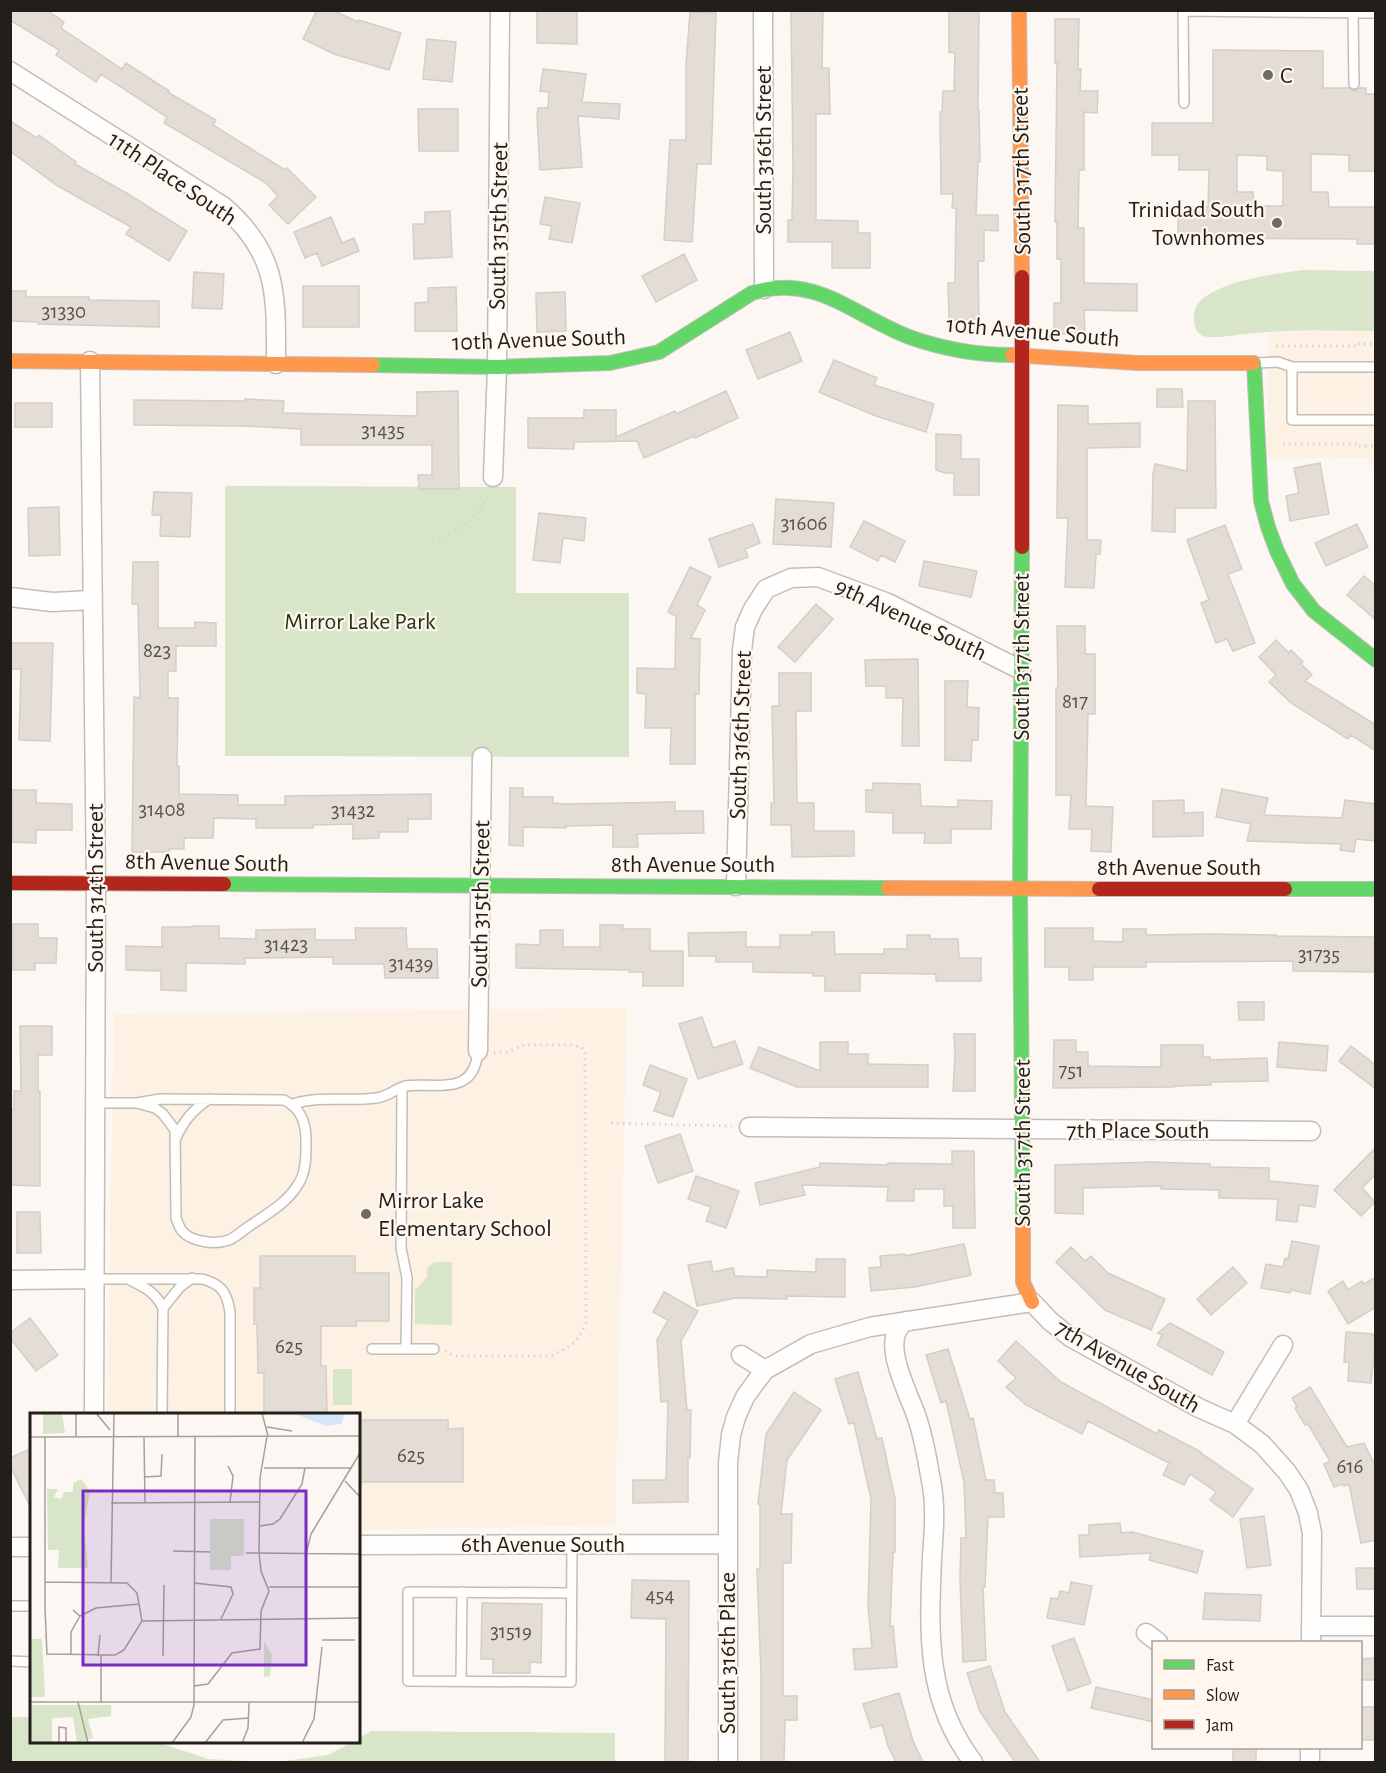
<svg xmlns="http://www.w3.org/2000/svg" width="1386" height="1773" font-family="'Alegreya Sans',sans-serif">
  <rect width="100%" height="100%" fill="#fcf7f2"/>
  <path fill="#fdf1e4" d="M1375 331V475L1368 458 1267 459 1268 332Z
    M627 1008 615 1525 359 1530 358 1414H107L114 1014Z"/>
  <path fill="#d8e5c8" d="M1304 270 1375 271V331C1333 331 1289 329 1246 334 1235 335 1210 340 1201 335 1195 331 1194 325 1194 318 1190 283 1280 273 1304 270Z
    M225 486 516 487V593H629V757L225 756Z
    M434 1262H452V1325L415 1324V1290L427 1277V1268Z
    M333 1369H352V1405H333Z
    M10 1717H31L32 1742H157L208 1759 264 1762H11Z
    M371 1731 615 1733V1762H278L328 1755 353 1742H358L359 1738Z"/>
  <path fill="#e4ddd5" stroke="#d3cec9" stroke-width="1.5" fill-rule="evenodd" d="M10 10H46L64 22 61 28 122 69 126 63 169 91V93L216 120 213 125 285 170 287 168 316 197 288 224 269 205 278 196 266 183 164 123 167 117 101 74 96 82 56 55 59 50 10 20Z
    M317 10H332L358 22 359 20 401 33 389 70 334 54 303 39Z
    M537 10H577V44L537 43Z
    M949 10H979L978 111H979L980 162H978L976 215H998V231L984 230V261H978L979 319 949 320 948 283H955L956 208H952L953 194H941L940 112H942L943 91H954L955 53 949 52Z
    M791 11H823L822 68H829L830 114H816V220L858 221V233H870V268H832V242H788V220H792L793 167Z
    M690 12 716 13 711 164H697L692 242 664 240 670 140H686V65Z
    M1055 19H1079L1078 69H1081L1080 91H1098L1097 113 1084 112V170H1079L1078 228H1084V283L1137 284V311L1084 310 1085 334H1054V303H1061V259H1057V222H1055L1057 63H1055Z
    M427 39 456 42 452 82 423 79Z
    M1213 50 1323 51V88H1349L1354 91 1359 88H1366V94H1375L1376 171H1349V155L1311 154V192H1328L1329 207H1376V244H1357V239L1178 238V207H1208L1209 170H1179V155H1152V123H1213ZM1237 155 1267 156V170L1283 171V206H1254L1253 192H1237Z
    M543 69 586 74 582 102 620 104 619 119 578 116 582 167 540 170 537 117 538 108H548L549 92 540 91Z
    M418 109H458V151H419Z
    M10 121 37 138 39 135 76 162 75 164 128 194 187 231 169 261 126 234 131 227 58 186 10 151Z
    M545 197 580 203 572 243 549 239 552 226 540 224Z
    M450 211 452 257 414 259 413 224H425V212Z
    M331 217 342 243 354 238 359 251 322 266 317 253 305 258 294 232Z
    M684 254 697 280 656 302 642 276Z
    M194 272 224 274 222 309 192 308Z
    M303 286H359V327H303Z
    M456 287 457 331H415V303L428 302V288Z
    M10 291H26V297H89V300L159 301V327L38 324V322L10 321Z
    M565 292 566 331 537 332 536 293Z
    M790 332 802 361 758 379 746 350Z
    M834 360 877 378 874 385 934 404 926 432 876 416 819 392Z
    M1157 389H1182L1183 407H1157Z
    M458 391 459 489H419L418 475H432V445H301V429L244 426 134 425V400L245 401V399L284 401 283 413 417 416V392Z
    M726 391 738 418 695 438 694 436 644 458 637 441 574 442V449L528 448V418H584V410H616V437L675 411 676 414Z
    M1188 401H1215L1216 508H1175V532L1152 531 1153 474 1155 464 1187 471Z
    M15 403H52V427H15Z
    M1058 405 1088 406V424L1140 423V447L1087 448V540H1101L1100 554H1096L1094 588 1065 587 1068 518H1057Z
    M936 434 961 435V459H979V495H954V473H945L936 470Z
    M1320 463 1329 514 1290 521 1286 496 1299 493 1294 468Z
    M154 492 192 493 190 537 160 536 161 515H152Z
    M776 499 834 503 831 547 773 544Z
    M59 507 60 555 29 556 28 508Z
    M539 513 586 518 584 541 563 538 560 563 533 560Z
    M864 521 905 541 895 562 881 555 878 561 850 547Z
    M753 524 760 543 745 549 748 557 719 567 709 539Z
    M1357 524 1368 547 1326 566 1315 543Z
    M1225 525 1242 569 1228 574 1255 643 1233 651 1227 639 1216 643 1201 603 1209 600 1187 540Z
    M924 561 977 571 971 597 919 586Z
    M133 562H158V628H195V622L216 623V646H176V671H168V698H178L177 766H179V794L238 795V805H285V796L431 794V819H408V832H379V838L353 839V824L313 825V828H256V819L214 818 213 838H184V849H169V852H132L134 697 140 698 138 604H132Z
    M690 567 711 577 697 605 705 610 691 638 700 639 699 694H695V764H670L671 728H645L646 694 637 693V668L675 669 676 616 668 612Z
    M1364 576 1376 586V620L1347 595Z
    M816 604 833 619 795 662 778 647Z
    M1057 626H1085V654H1095V714H1088L1086 806 1113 807 1111 852 1091 851 1092 829H1069L1071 795H1056V688H1058Z
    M1276 640 1289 653 1291 650 1303 662 1301 664 1312 675 1305 681 1376 725V751L1351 735 1348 739 1291 703 1269 682 1276 675 1259 657Z
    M10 643H53L50 741 19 740 21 669H10Z
    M918 659 919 746H902L903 698H886V686H866L865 660Z
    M779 673H811V711H796L797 803H814V831H854V856L792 857 791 825H771V803H774L772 706H779Z
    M945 681H968L967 707 979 708 978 740H972L971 761 945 760Z
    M873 783 920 784 921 806 958 807V800L992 801 991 829H951V843H924L925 833H893V813L866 812V790H873Z
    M510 788H523V797H553V803L566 804 675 802V811H703L704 833 637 834 638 847H613V825L566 826V828L523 827V846L509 845Z
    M1222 789 1268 798 1264 815 1342 818 1345 800 1376 804V841L1356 839 1354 852 1340 850 1341 844 1247 841 1251 824 1216 817Z
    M12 790H36V803L72 804V830H36V843L12 842Z
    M1184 800V813L1203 812V836L1153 837V801Z
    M13 924H38V938H57L56 963H35V970H13Z
    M600 925H623V929H650V951H683V986H643V972H629V970L516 968V944L540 945V930H563V947H600Z
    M192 926H219V938L256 939V930L315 929V940H356L355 928H406L407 949H437L438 978H385L384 964H333V957L245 958V964L186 963V991L161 990V971L126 970V946L162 947V927H192Z
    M1045 928H1093V941L1123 942V929H1146V935L1212 934 1276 935V936L1376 937V972L1293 971V961L1146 962V967H1093V980H1069V967H1045Z
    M746 932V947H780V935H812V932H834L835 954H884V949H907V935H930V939H958L959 958H981V981H936V974L860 973V991H825V976H813V973L753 972V962H716V956H689L688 933Z
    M1238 1002H1264V1020H1239Z
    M702 1017 713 1048 735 1041 743 1064 698 1079 679 1024Z
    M20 1026H52V1055H38V1091H40V1186L10 1185V1109H14V1091H21Z
    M954 1034H975V1091H953L955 1054Z
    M1054 1040H1076V1052H1088V1066L1161 1067V1045H1203V1057H1210V1060L1267 1058 1268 1081 1211 1082V1085L1174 1086V1087L1053 1088Z
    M820 1042H848V1054H868V1064L928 1065V1087H797L750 1068 759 1047 820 1071Z
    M1279 1042 1328 1046 1326 1071 1277 1067Z
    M1351 1046 1376 1065V1089L1339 1061Z
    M650 1065 687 1079 673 1117 654 1111 661 1092 643 1085Z
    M680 1134 693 1171 658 1183 645 1146Z
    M1376 1147V1174L1362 1188 1375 1202 1361 1216 1334 1190Z
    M952 1151H974L975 1228H953V1206H944V1189H914V1201H887L888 1187 802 1185 805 1195 760 1205 755 1183 820 1167V1163L888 1165V1163L952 1164Z
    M1152 1162 1210 1164V1167L1269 1168V1181L1318 1186 1315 1207 1299 1205 1297 1222 1276 1220 1278 1199 1219 1198V1190L1161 1189V1186L1083 1188V1214L1055 1213V1165Z
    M696 1176 739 1191 726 1228 706 1221 711 1207 688 1199Z
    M17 1212H40L41 1253H17Z
    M1292 1241 1319 1246 1310 1294 1291 1290 1290 1293 1261 1288 1266 1264 1283 1267 1285 1258 1288 1259Z
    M964 1244 971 1275 915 1287 871 1291 869 1268 881 1267 880 1256 905 1254V1256Z
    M1071 1247 1085 1261 1091 1256 1108 1273 1165 1299 1151 1330 1105 1310 1056 1262Z
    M260 1256H355V1273H389V1321H356V1326H321V1366H326L327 1414H264V1373H258L257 1324H254V1288H260Z
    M816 1259H845V1297L787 1296V1299L735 1298 697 1306 688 1265 711 1261 713 1272 733 1268 735 1276 767 1277V1270L816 1272Z
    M1233 1267 1247 1283 1211 1315 1197 1299Z
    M1376 1277V1307L1348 1324 1328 1291 1343 1281 1348 1290 1362 1281 1364 1284Z
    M664 1292 698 1311 681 1341 687 1410H691L690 1458H688V1502L633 1503V1480H666L668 1401 661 1402 657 1340 668 1320 653 1312Z
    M30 1318 58 1355 36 1371 10 1338V1333Z
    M1170 1323 1224 1352 1212 1375 1157 1345 1162 1335 1158 1333Z
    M1346 1332 1373 1334V1336H1376L1371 1383 1348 1381 1349 1362H1344Z
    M1016 1341 1061 1382 1157 1434 1159 1430 1201 1452V1453L1253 1489 1233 1517 1210 1500 1216 1492 1190 1474 1184 1485 1163 1475 1169 1463 1088 1421 1082 1434 1026 1405 1006 1387 1016 1378 998 1361Z
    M948 1349 970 1419 973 1418 986 1480H994L995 1493H1003L1004 1517H988L985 1587H983L986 1660 963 1662 960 1580 961 1538H966L964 1482 946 1401 941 1403 926 1355Z
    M858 1372 877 1439 882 1438 895 1499V1552H893L890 1626H893L897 1667 855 1670 853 1649 872 1648 868 1606 871 1499 854 1423 849 1424 835 1379Z
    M1310 1387 1347 1447 1364 1443 1376 1467V1540L1361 1543 1349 1484 1344 1486 1342 1484 1334 1487 1324 1464 1330 1461 1308 1424 1305 1425 1295 1408 1297 1407 1292 1398Z
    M794 1392 821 1410 787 1460 781 1514H792L791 1563H783V1696H797V1720H785L784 1762H761V1675L757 1569H760V1504H758L766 1434Z
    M358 1420H448V1429L463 1428V1482H358Z
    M32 1448V1510L10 1466V1458Z
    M1264 1516 1271 1565 1247 1568 1240 1519Z
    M1120 1523 1121 1533 1132 1532 1203 1551 1197 1573 1149 1560 1151 1553 1080 1557 1079 1535H1089V1525Z
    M1356 1568H1376V1589H1357Z
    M632 1580 689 1581 688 1762H665L666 1619 631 1618Z
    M1071 1582 1092 1586 1084 1625 1047 1618 1051 1598 1058 1599 1060 1591 1069 1593Z
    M1205 1593 1261 1595 1260 1621 1203 1619Z
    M482 1603 542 1604 541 1663 530 1662V1673H493V1659H481Z
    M1074 1638 1091 1683 1068 1691 1052 1646Z
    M1376 1658V1680H1360V1659Z
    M990 1666 1005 1712 1040 1762H1015L980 1712 967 1673Z
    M1096 1687 1154 1700V1722L1091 1708Z
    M899 1693 913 1741 923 1762H896L888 1746 882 1725 871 1728 863 1704Z
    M1360 1707H1376V1740H1360Z
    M1233 1748H1256V1762H1233Z"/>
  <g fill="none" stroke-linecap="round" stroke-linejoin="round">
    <defs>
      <path id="lane" d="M1183 10 1184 103
        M1183 11 1376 13
        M1353 12 1354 84
        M1257 363 1278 362 1292 367
        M1376 367H1292V420H1376
        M402 1088 401 1248 407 1278 406 1349
        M96 1103H137L160 1099 284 1100C300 1108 305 1120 306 1137 306 1153 307 1173 297 1186 286 1204 265 1215 248 1227 242 1231 236 1237 229 1240 216 1245 191 1242 182 1231 179 1227 178 1223 176 1218L175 1130 163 1114 155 1108 137 1103
        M293 1104C321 1095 347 1102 376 1098 387 1097 395 1089 405 1086 427 1082 466 1095 475 1065 477 1061 477 1055 478 1051
        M176 1138C184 1120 193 1110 209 1099
        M96 1279H202C221 1284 227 1292 230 1312V1414
        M130 1280C146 1288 155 1292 163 1308L162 1414
        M163 1308 180 1287 192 1278
        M372 1349H434
        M571 1593 408 1592V1681L571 1682 572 1544
        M10 1606H32
        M10 1661 32 1662
        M461 1681 462 1592"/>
      <path id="street" d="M763 10 764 289
        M10 71 223 206C279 254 276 296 276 364
        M90 361 96 884 94 1414
        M493 477 497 367 500 10
        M10 597 52 602 92 600
        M736 886 742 650 745 627 753 609 766 589 791 578 818 577 888 603 1021 670
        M478 1051 482 757
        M749 1127 1311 1131
        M10 1280 96 1279
        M906 1321C877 1338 910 1395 917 1418 924 1438 927 1459 931 1480 936 1505 934 1532 932 1557 929 1633 925 1699 973 1762
        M741 1355 765 1370
        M1235 1424 1283 1345
        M358 1545 727 1544
        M10 1547H32
        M1311 1626H1376
        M1146 1633 1158 1642
        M728 1762V1463L731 1435 736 1417 745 1397 755 1383 765 1370 811 1344 870 1327 1032 1302 1050 1321 1070 1337 1199 1408 1235 1424 1262 1444 1287 1472 1299 1490 1308 1513 1312 1533 1311 1642
        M1310 1762V1748"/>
      <path id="fast" d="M1253 363H1254L1261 501 1268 527 1277 551 1293 584 1314 611 1376 660
        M373 365 497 367 610 363 659 352 752 293C816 272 856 318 912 338 944 349 978 355 1012 355
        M1022 547 1020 889 1023 1228
        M224 884 888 888
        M1285 889H1376"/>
      <path id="slow" d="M1019 10 1022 277
        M1012 355 1138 363H1253
        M10 361 373 365
        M888 888 1099 889
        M1023 1228V1282L1032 1302"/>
      <path id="jam" d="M1022 547V277
        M10 883 224 884
        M1099 889H1285"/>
    </defs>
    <use href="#lane" stroke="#c2bdb8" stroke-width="12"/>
    <use href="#street" stroke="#c2bdb8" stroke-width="21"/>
    <use href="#fast" stroke="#c2bdb8" stroke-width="16"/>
    <use href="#slow" stroke="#c2bdb8" stroke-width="16"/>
    <use href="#jam" stroke="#c2bdb8" stroke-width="16"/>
    <path stroke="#d5d4d3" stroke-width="3" stroke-dasharray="1.5 4.5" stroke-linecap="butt" d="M1276 346H1357V344H1376
      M1283 444H1357V446H1376
      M432 540C455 536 479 516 489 494
      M611 1123 732 1126
      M445 1351 452 1355 457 1356H551L571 1345 579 1337 586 1323 585 1051 581 1047 571 1045H524L508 1052 494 1053"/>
    <use href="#lane" stroke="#fffefd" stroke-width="9"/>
    <use href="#street" stroke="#fffefd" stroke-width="18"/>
    <use href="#fast" stroke="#63d668" stroke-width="14"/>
    <use href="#slow" stroke="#ff974d" stroke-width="14"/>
    <use href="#jam" stroke="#b3261e" stroke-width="14"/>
  </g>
  <g fill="#6e6a65" stroke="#fff7ef" stroke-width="2">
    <circle cx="1268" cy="75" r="6"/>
    <circle cx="1277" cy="223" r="6"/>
    <circle cx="366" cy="1214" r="6"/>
  </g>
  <g text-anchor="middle" stroke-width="4.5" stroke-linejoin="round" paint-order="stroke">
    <g font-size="21" fill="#56514b">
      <text x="64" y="318">31330</text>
      <text x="383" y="437">31435</text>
      <text x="804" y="530">31606</text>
      <text x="157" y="657">823</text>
      <text x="1075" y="708">817</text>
      <text x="162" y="816">31408</text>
      <text x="353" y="817">31432</text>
      <text x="286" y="951">31423</text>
      <text x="1319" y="961">31735</text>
      <text x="411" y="970">31439</text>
      <text x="1071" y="1077">751</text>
      <text x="289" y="1353">625</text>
      <text x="411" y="1462">625</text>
      <text x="1350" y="1473">616</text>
      <text x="660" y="1602">454</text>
      <text x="511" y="1638">31519</text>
    </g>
    <g font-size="24" fill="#221e19" stroke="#fff7ef" text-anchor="start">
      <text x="1280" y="83">C</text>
      <text x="1265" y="217" text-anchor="end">Trinidad South<tspan x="1265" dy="28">Townhomes</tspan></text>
      <text x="378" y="1208">Mirror Lake<tspan x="378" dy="28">Elementary School</tspan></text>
    </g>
    <g font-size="24" fill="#221e19" stroke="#fff7ef">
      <text transform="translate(763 150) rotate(-90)" y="8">South 316th Street</text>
      <text transform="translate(1021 171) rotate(-91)" y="8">South 317th Street</text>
      <text transform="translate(173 178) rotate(34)" y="8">11th Place South</text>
      <text transform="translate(498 226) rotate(-89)" y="8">South 315th Street</text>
      <text transform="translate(1033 331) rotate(5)" y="8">10th Avenue South</text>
      <text transform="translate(539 339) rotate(-2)" y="8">10th Avenue South</text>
      <text transform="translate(911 619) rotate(25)" y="8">9th Avenue South</text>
      <text transform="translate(1021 657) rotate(-90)" y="8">South 317th Street</text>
      <text transform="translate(740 735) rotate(-88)" y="8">South 316th Street</text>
      <text transform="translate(207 862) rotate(1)" y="8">8th Avenue South</text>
      <text x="693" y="872">8th Avenue South</text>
      <text x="1179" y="875">8th Avenue South</text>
      <text transform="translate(95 888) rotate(-90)" y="8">South 314th Street</text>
      <text transform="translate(480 904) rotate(-89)" y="8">South 315th Street</text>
      <text x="1138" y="1138">7th Place South</text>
      <text transform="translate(1022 1143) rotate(-90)" y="8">South 317th Street</text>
      <text transform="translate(1128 1366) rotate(30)" y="8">7th Avenue South</text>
      <text x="543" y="1552">6th Avenue South</text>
      <text transform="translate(727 1653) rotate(-90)" y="8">South 316th Place</text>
    </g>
    <g font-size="24" fill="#233513" stroke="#fff7ef">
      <text x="360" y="629">Mirror Lake Park</text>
    </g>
  </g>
  <g transform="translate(30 1413)">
    <rect width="330" height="330" fill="#fcf7f2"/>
    <path d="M13 0H32L35 20 13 21ZM51 66 60 78 54 112 58 155H28L29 137H18L17 76H28L24 84 31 86 34 79H43V70ZM180 106H214V143H201V157H180ZM0 226H12L15 284H0ZM234 228 242 242 240 263 234 264ZM0 292H81V303L58 306 63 325 47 330 43 304 22 305V330H1Z" fill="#d8e5c8"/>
    <path d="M263 0H314V3L311 11 296 13Z" fill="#d5e6f8"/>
    <path fill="none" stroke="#a5a09b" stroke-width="1.5" d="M66 0 80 17M232 0 238 23M237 14 262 18M46 23V0M148 23V0M0 24 330 23M15 24V195L17 241 85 242 94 237 112 208 107 180 97 170 15 169M114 24 115 90M198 53 203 63 200 89M234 55H322M114 64 131 63 132 41M315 68 330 84M81 90 230 89M230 113 243 111 250 106 272 71 275 55M143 138 180 139M216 140 330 141M276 141 281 121 330 40M81 169 84 0M164 170 201 174 203 181 191 206M239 174H330M43 197 50 203 66 195 109 191M112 208 330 205M292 227H325M41 242V219L50 203M68 243 70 222M71 243V289M133 243 134 172M164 273 178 271 202 240 230 236 231 198 239 178 231 158 229 140 230 65 237 23M0 289H330M48 289 58 330M29 330V314L36 315V330M142 330 161 304 164 292 165 23M175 330 193 307 219 305M212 330 218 315 219 290M272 330 284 306 292 234"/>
    <path fill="#7b2cbf" fill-opacity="0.15" stroke="#7b2cbf" stroke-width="3" d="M53 78H276V252H53Z"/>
    <rect width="330" height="330" fill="none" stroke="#221e19" stroke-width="3"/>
  </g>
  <rect width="1386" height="1773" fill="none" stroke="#221e19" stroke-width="24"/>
  <rect x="1152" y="1641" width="210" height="108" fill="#fff7ef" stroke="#a7a099" stroke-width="1.5"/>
  <rect x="1164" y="1660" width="30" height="9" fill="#63d668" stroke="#a7a099" stroke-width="1.5"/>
  <text x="1206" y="1671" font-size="18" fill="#221e19">Fast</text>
  <rect x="1164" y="1690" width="30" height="9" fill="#ff974d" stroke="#a7a099" stroke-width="1.5"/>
  <text x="1206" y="1701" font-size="18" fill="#221e19">Slow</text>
  <rect x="1164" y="1720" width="30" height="9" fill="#b3261e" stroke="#a7a099" stroke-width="1.5"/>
  <text x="1206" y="1731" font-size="18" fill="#221e19">Jam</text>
</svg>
